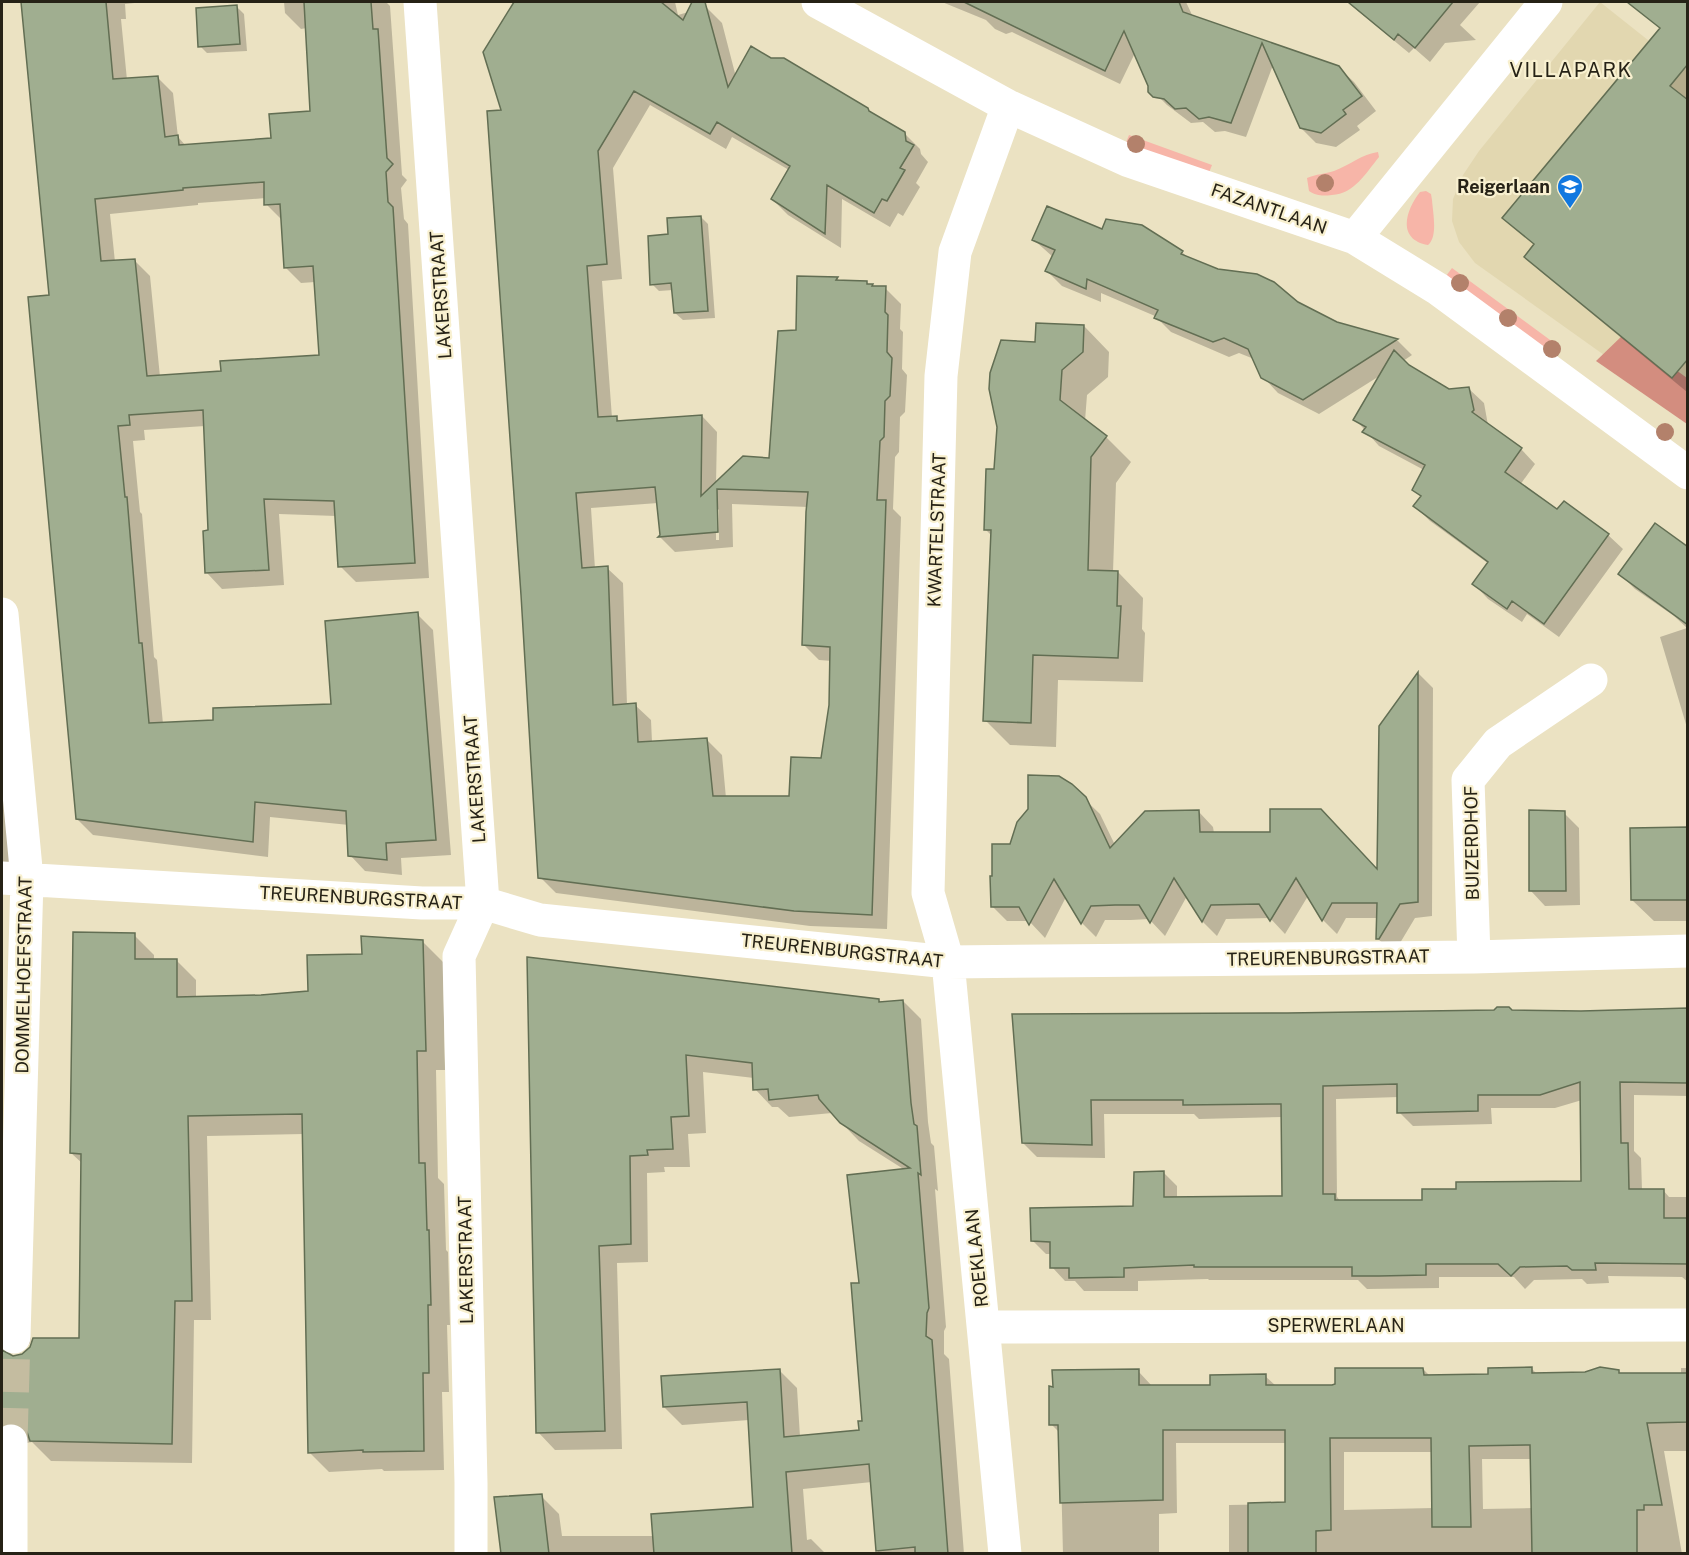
<svg xmlns="http://www.w3.org/2000/svg" width="1689" height="1555" font-family="'Public Sans',sans-serif">
  <rect width="100%" height="100%" fill="#ebe2c2"/>
  <path fill="#e2d7b0" d="M1600 2 1687 71V414L1475 263 1459 242 1452 221 1453 199 1463 175 1479 151Z"/>
  <path fill="#f7b5a8" d="M1129 135 1212 165 1208 175 1125 145Z
    M1378 152 1379 157C1366 173 1354 194 1332 195 1322 196 1317 196 1309 191L1307 178C1316 174 1325 174 1334 171 1350 165 1362 154 1378 152Z
    M1426 191 1431 194 1432 200C1433 213 1438 237 1428 245 1396 239 1406 210 1420 192Z
    M1452 268 1561 348 1555 356 1446 276Z"/>
  <path fill="#d38d7f" d="M1625 333 1687 378V424L1596 361Z"/>
  <path fill="#0003" fill-rule="evenodd" d="M24 2H144L125 4 126 19H121L127 80 157 77 173 93 178 137 186 146 273 140 312 113 307 28 301 29 285 13 284 2H386L390 6 402 175 407 180 401 188 404 219 408 224 429 578 356 582 340 566 336 516 279 514 284 585 222 589 207 573 210 532 205 426 144 430 145 440 133 441 140 512 142 514 154 657 157 660 163 724 215 721 332 705 417 614 433 630 451 855 401 858 402 875 365 871 350 855 349 825 270 817 268 857 93 835 77 819 51 297ZM266 198V204L282 220 285 267 301 283 315 282 320 357 222 373 160 377 150 276 134 260 115 262 110 214 198 205V203Z
    M517 2H675L678 15 706 7 722 23 736 77 867 109 874 116 904 133 920 149 921 154 928 162 916 183 920 187 903 216 898 213 890 227 842 199 841 248 788 215 772 199 789 170 732 137 726 149 650 105 613 168 622 279 602 281 612 418H616L621 422 702 416 717 432 716 484 771 459 798 331 837 278 841 282 866 283 874 287 885 288 901 304 900 329 903 332 902 369 907 375 905 412 900 417 899 452 895 457 893 509 901 517 887 929 810 926 556 893 540 877 503 111 485 52ZM658 503 662 535 660 537 675 552 733 547 732 504 808 507 804 645 819 660 832 661 830 705 823 760 790 798H726L722 755 707 740 652 742 651 720 635 705H627L623 583 607 568 595 569 591 508ZM719 509V540H716V512Z
    M942 2H1186L1193 17 1338 67 1354 82 1376 111 1357 126 1360 130 1336 147 1316 143 1301 128 1273 65 1246 137 1225 131 1215 132 1203 122 1191 123 1167 105 1152 90 1135 53 1120 84 1012 32 1006 34 995 29 986 20Z
    M1347 2H1480L1460 25 1476 40 1445 43 1430 62 1414 48 1409 53Z
    M1659 2H1688L1687 392 1540 271 1526 256 1535 245 1504 218 1660 29 1648 16Z
    M237 7 244 14 247 51 207 53 200 46Z
    M701 217 708 224 715 318 683 320 675 313 673 290 659 291 652 284 670 235Z
    M1103 231 1182 252 1188 258 1297 304 1336 324 1398 341 1412 355 1403 361 1449 391 1469 389 1484 403 1488 425 1521 449 1535 464 1520 485 1558 511 1608 535 1623 549 1559 637 1527 614 1522 622 1488 599 1474 584 1489 564 1430 521 1415 506 1422 497 1414 490 1424 470 1379 446 1355 419 1381 375 1319 414 1278 393 1263 377 1254 359 1239 353 1229 357 1171 332 1155 316 1101 293V302L1062 286 1047 271 1053 257 1034 240Z
    M1084 326 1109 352 1108 377 1087 395 1085 421 1106 437 1131 462 1116 483 1113 572H1118L1143 598 1142 629 1145 633 1143 682 1058 680 1056 747 1010 745 985 720 992 536 986 530 996 471 1037 343Z
    M1620 574 1688 602V731L1660 637 1687 628 1674 616 1635 589Z
    M1419 674 1433 688 1432 916 1415 918 1394 953 1378 939V918H1346L1337 934 1323 920 1308 896 1285 934 1270 918 1226 919 1217 936 1203 922 1187 896 1165 936 1149 919 1131 920H1105L1096 937 1082 923 1066 897 1045 938 1029 921H1007L992 906 1011 846 1071 786 1100 814 1115 845 1199 812 1213 827 1214 833 1379 871 1381 726Z
    M2 785 12 795 18 866 2 865Z
    M1564 813 1579 828 1580 905 1545 906 1531 891Z
    M1688 829V921H1654L1632 900Z
    M134 935 154 955V960H176L196 980V998L261 997 309 992 363 956 423 942 443 962 445 1070H436L438 1178 444 1184 446 1250 448 1252 450 1325H447L449 1392H442L444 1470 384 1471 382 1469 329 1472 309 1452 304 1134 207 1136 211 1320H194L192 1463 51 1461 32 1442 21 1444 2 1460V1345L14 1357 80 1340 83 1164 71 1153Z
    M529 958 878 1000 881 1003 903 1001 921 1019 928 1122 931 1143 934 1146 938 1191 935 1189 946 1327 944 1331V1354L949 1359 964 1554H878L872 1482 803 1489 807 1540 811 1539 826 1554H502L541 1496 559 1514 562 1536H654L755 1509 749 1420 682 1425 664 1407 779 1370 797 1388 800 1437 861 1431 864 1423 861 1284 905 1170 859 1141 832 1113 789 1117 778 1107H772L755 1089 754 1078 703 1072 706 1133 688 1134 690 1167H664L665 1172 647 1173 648 1262 617 1263 622 1449 555 1450 538 1432Z
    M1688 1009V1096L1634 1095V1151L1641 1158 1642 1190H1663L1669 1197H1688V1282L1682 1277 1608 1276 1609 1283 1587 1284 1582 1279 1534 1280 1525 1289 1514 1277H1439V1288L1367 1289 1358 1280H1209L1208 1279 1138 1281V1291H1084L1075 1281H1065L1052 1267 1051 1254H1046L1032 1240 1135 1207 1163 1172 1177 1186V1198L1283 1197V1117L1199 1119 1194 1114H1104L1105 1158 1037 1157 1023 1143 1013 1016 1512 1011 1581 1013ZM1399 1097V1112L1413 1126 1492 1124 1491 1108H1555L1582 1100 1583 1182 1458 1190 1424 1201 1341 1202 1337 1197 1336 1099Z
    M1681 1368H1688V1451H1664L1682 1554H1229V1505L1287 1504V1443H1176L1177 1513 1159 1514V1554H1063L1060 1433 1051 1424 1138 1371 1152 1386H1211L1265 1376 1276 1386 1333 1387 1423 1369 1430 1376 1490 1375 1532 1369 1537 1374 1618 1372 1621 1375 1681 1374ZM1344 1452H1432L1433 1508 1344 1510ZM1482 1459H1532L1533 1508 1483 1509Z
    M444 1553 445 1554H171Z"/>
  <path fill="#a0ae90" stroke="#626e53" stroke-width="1.5" fill-rule="evenodd" d="M21 2H106L113 79 158 76 165 137 178 135 179 145 271 138 269 114 310 111 304 2H371L373 29H378L387 158 393 164 386 172 388 202 393 207 415 563 338 567 334 501 264 499 269 570 205 573 203 531 208 530 203 410 129 415 130 425 118 426 125 497H127L139 643H142L149 723 213 720V708L331 704 325 621 418 612 436 840 386 843 387 860 348 856 346 811 255 802 253 842 76 819 28 297 49 295ZM264 182V205L280 204 284 268 313 266 319 355 220 361 221 371 147 376 135 259 101 261 95 199 183 190V188Z
    M514 2H661L683 20 692 2H705L728 87 751 46 771 58H784L868 108 869 111 905 132 906 141 914 145 900 168 905 170 887 201 882 199 874 213 827 185 825 234 771 199 790 166 717 122 710 134 634 91 598 151 607 264 587 266 598 417 617 416V421L702 415 701 496 743 456 769 458 778 331 796 330 797 276 838 277 836 280 867 281V284H873L872 286H886L885 312 888 315 887 352 892 358 890 396 885 401 884 437 880 441 877 500H886L872 915 794 911 538 878 521 595 487 111 501 110 483 52ZM655 487 660 535 658 537 718 532 717 489 808 492 806 512 802 645 830 647 829 705 821 758 791 757 789 796H713L707 738 638 742 636 703 613 705 608 566 582 568 576 493Z
    M964 2H1179L1183 12 1339 66 1362 96 1343 110 1346 114 1321 133 1300 128 1262 43 1231 123 1209 117 1199 119 1186 108 1175 109 1164 99 1153 97 1148 92V86L1124 31 1105 71Z
    M1348 2H1453L1415 48 1398 34 1394 40Z
    M1627 2H1688V64L1670 86 1688 100V359L1672 378 1524 257 1534 244 1502 218 1660 28Z
    M237 5 240 44 198 47 196 8Z
    M1047 206 1102 229 1106 219 1142 225 1183 251 1181 254 1218 269 1257 274 1274 282 1298 302 1337 322 1398 339 1303 400 1261 378 1248 349 1224 338 1213 342 1154 318 1158 310 1087 279 1086 289 1045 271 1055 250 1032 240Z
    M701 216 708 311 674 313 671 283 650 285 648 236 668 234 667 218Z
    M1036 323 1084 325 1083 352 1062 370 1060 400 1107 436 1091 457 1088 570 1118 571 1117 606H1121L1118 658 1033 655 1031 723 983 721 991 530H984L986 469H994L997 427 989 389 990 373 1001 340 1035 342Z
    M1394 350 1409 365 1449 389 1469 387 1474 410 1472 412 1522 448 1505 472 1557 509 1564 501 1609 534 1544 624 1512 601 1507 609 1472 584 1488 562 1413 506 1421 496 1412 490 1425 465 1362 432 1366 427 1353 420Z
    M1655 523 1688 547V625L1618 574Z
    M1418 672V902L1400 904 1379 939H1376L1377 903H1332L1322 921 1296 878 1270 921 1259 904 1211 905 1202 922 1174 878 1150 923 1139 905H1115L1091 906 1081 924 1054 879 1029 925 1019 907H991L990 876H992V844H1010L1017 822 1028 809V775L1059 776 1072 784 1086 797 1110 848 1145 811 1199 810 1200 832H1270V809H1321L1377 869 1379 726Z
    M1529 810 1565 811 1566 891H1529Z
    M1688 827V900H1631L1630 828Z
    M73 932 135 933V959H177V997L261 995 308 991 307 955 362 954 361 936 423 940 426 1051H417L419 1163H425L427 1230H429L431 1305H428L429 1373H423L424 1451 363 1452V1450L308 1453 302 1114 188 1116 192 1301H175L172 1444 30 1441 27 1432 21 1425 12 1422 2 1425V1350L13 1356 22 1354 30 1347 33 1338H79L81 1154 70 1153Z
    M527 957 879 999V1002L903 1000 911 1103 914 1124 917 1126 921 1175 918 1173 929 1308 927 1313 926 1336 932 1340 948 1554H915V1547L876 1551 869 1464 786 1472 792 1554H654L651 1514 753 1507 747 1402 663 1407 661 1376 780 1369 784 1437 859 1430 858 1421H862L851 1283H859L847 1175 910 1168 840 1123 819 1099 818 1095 769 1100 768 1089 753 1090 752 1063 686 1055 689 1116 671 1117 673 1149 647 1150 648 1155 630 1156 631 1244 599 1246 605 1431 536 1433Z
    M1497 1007H1509L1512 1010 1581 1011 1688 1008V1081L1686 1083 1620 1082 1621 1143H1628L1629 1189H1664V1218H1688V1264L1595 1263 1596 1270H1572L1567 1266 1520 1267 1511 1276 1498 1264H1426V1275L1379 1276H1352V1267H1194V1265L1124 1268V1277L1069 1278V1268H1050V1242L1031 1241 1030 1208 1133 1206 1134 1172 1164 1171V1197L1282 1196 1281 1104 1183 1105V1100H1091L1092 1145 1022 1143 1012 1014 1287 1013 1494 1010ZM1580 1082 1581 1181 1456 1182V1189H1422V1200H1335V1194H1323V1086L1397 1084V1113L1478 1111V1095H1540Z
    M1532 1367V1373L1585 1372 1600 1367 1619 1370V1373H1688V1422L1647 1423 1662 1505H1644V1510H1637V1554H1532L1530 1445 1469 1446 1471 1527H1432L1431 1438H1330L1331 1530 1316 1531V1554H1248V1503L1285 1502V1430H1163V1500L1060 1503 1058 1425H1049V1386L1053 1387 1052 1370 1139 1369V1385H1210V1375L1266 1374V1385H1332L1335 1384V1368H1423L1424 1375 1488 1374V1368Z
    M542 1494 549 1554H501L494 1497Z"/>
  <g fill="none" stroke-linecap="round" stroke-linejoin="round">
    <path stroke="#c4bca0" stroke-width="33" stroke-dasharray="33 16" stroke-linecap="butt" d="M11 1441 14 1337"/>
    <path stroke="#fff" stroke-width="33" d="M420 2 483 903 459 956 471 1483V1554
      M818 2 1008 106 1129 161 1355 238 1438 289 1688 473
      M1355 238 1546 2
      M2 614 27 879 14 1337
      M2 878 422 903H483L540 920 948 962 1474 957 1688 951
      M1474 957 1468 780 1498 743 1591 680
      M984 1327 1688 1325
      M11 1441V1554
      M1005 1554 948 962 928 893 941 376 955 252 1008 106"/>
  </g>
  <g fill="#b3816b">
    <circle cx="1136" cy="144" r="9"/>
    <circle cx="1325" cy="183" r="9"/>
    <circle cx="1460" cy="283" r="9"/>
    <circle cx="1508" cy="318" r="9"/>
    <circle cx="1552" cy="349" r="9"/>
    <circle cx="1665" cy="432" r="9"/>
  </g>
  <defs>
    <symbol id="school-pin" viewBox="-11 -11 22 30"><path d="M0 17L-7.5 6A9.5 9.5 0 1 1 7.5 6Z" fill="#1278e0" stroke="#f8f0cf"/><path d="M0-5L7-2L0 1L-7-2ZM-4 1L0 2.5L4 1V4Q0 6-4 4Z" fill="#fff"/></symbol>
  </defs>
  <g fill-rule="evenodd">
    <use href="#school-pin" x="1555" y="172" width="30" height="40"/>
  </g>
  <g text-anchor="middle" stroke-width="4.5" stroke-linejoin="round" paint-order="stroke">
    <g font-size="18" font-weight="bold" fill="#262216" stroke="#f8f0cf" text-anchor="end">
      <text x="1550" y="193">Reigerlaan</text>
    </g>
    <g font-size="18" fill="#262216" stroke="#f8f0cf">
      <text transform="translate(1269 209) rotate(19)" y="6">FAZANTLAAN</text>
      <text transform="translate(441 295) rotate(-94)" y="6">LAKERSTRAAT</text>
      <text transform="translate(937 530) rotate(-88)" y="6">KWARTELSTRAAT</text>
      <text transform="translate(475 779) rotate(-94)" y="6">LAKERSTRAAT</text>
      <text transform="translate(1472 843) rotate(-91)" y="6">BUIZERDHOF</text>
      <text transform="translate(361 898) rotate(3)" y="6">TREURENBURGSTRAAT</text>
      <text transform="translate(842 951) rotate(6)" y="6">TREURENBURGSTRAAT</text>
      <text transform="translate(1328 958) rotate(-1)" y="6">TREURENBURGSTRAAT</text>
      <text transform="translate(24 975) rotate(-89)" y="6">DOMMELHOEFSTRAAT</text>
      <text transform="translate(977 1258) rotate(-96)" y="6">ROEKLAAN</text>
      <text transform="translate(466 1260) rotate(-91)" y="6">LAKERSTRAAT</text>
      <text x="1336" y="1332">SPERWERLAAN</text>
    </g>
    <g font-size="20" letter-spacing="1.5" fill="#262216" stroke="#f8f0cf">
      <text x="1571" y="77">VILLAPARK</text>
    </g>
  </g>
  <rect width="1689" height="1555" fill="none" stroke="#262216" stroke-width="6"/>
</svg>
